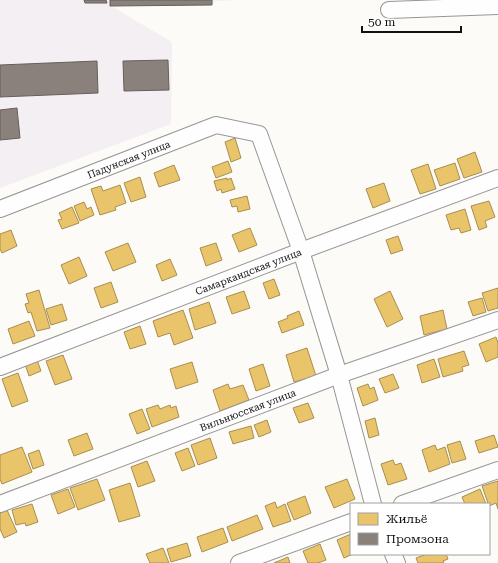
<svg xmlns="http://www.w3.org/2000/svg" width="498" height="563" font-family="'Roboto Serif',serif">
  <rect width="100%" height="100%" fill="#fcfbf7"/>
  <path fill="#f4eff2" d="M0 0H240L215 1 212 5 111 6 172 42 171 124 0 188Z"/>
  <path fill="#e9c46a" stroke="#a88e4f" d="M235 138 241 158 231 162 225 142Z
    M475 152 482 172 464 178 457 159Z
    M228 161 232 172 216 178 212 167Z
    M455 163 460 179 440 186 434 170Z
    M428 164 436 189 420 194 411 170Z
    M174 165 180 180 159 187 154 173Z
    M140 177 146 197 131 202 124 183Z
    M227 178V180L231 178 235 189 222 193 221 189 217 191 214 181Z
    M384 183 390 201 373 208 366 189Z
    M120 185 126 203 115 207 116 210 100 215 91 189 101 186 103 191Z
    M247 196 250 209 238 212 237 206 232 207 230 200Z
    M489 201 495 217 485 221 487 227 479 230 471 206Z
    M84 202 87 209 91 207 94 215 80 221 74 206Z
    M72 207 79 223 62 229 58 220 62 219 59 213Z
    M465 209 471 230 461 233 459 228 451 230 446 215Z
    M250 228 257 245 239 252 232 235Z
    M11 230 17 246 2 253 0 249V234Z
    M398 236 403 250 391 254 386 240Z
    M128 243 136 262 113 271 105 252Z
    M216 243 222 260 206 266 200 248Z
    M79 257 87 276 69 284 61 265Z
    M170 259 177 275 162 281 156 265Z
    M274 279 280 295 269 299 263 283Z
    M111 282 118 302 101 308 94 288Z
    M498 288V308L488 311 482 293Z
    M39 290 50 328 37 331 31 312 28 313 25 304 29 303 26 294Z
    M244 291 250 308 232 314 226 297Z
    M390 291 403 319 387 327 374 299Z
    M482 298 486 312 473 316 468 302Z
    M209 302 216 323 195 330 189 309Z
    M62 304 67 320 51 325 46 309Z
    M183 310 193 338 174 345 170 333 158 337 153 321Z
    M443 310 447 329 424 335 420 316Z
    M299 311 304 325 282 333 278 322 288 318 287 316Z
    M29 321 35 336 13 344 8 329Z
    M140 326 146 344 130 349 124 332Z
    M496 337 498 343V357L486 362 479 344Z
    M307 348 316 376 294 382 286 355Z
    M464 351 469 365 462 367 463 371 443 377 438 359Z
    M63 355 72 379 55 385 46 361Z
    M434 359 440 377 422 383 417 365Z
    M37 360 41 371 29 376 25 364Z
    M192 362 198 382 176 389 170 369Z
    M263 364 270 386 256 391 249 369Z
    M18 373 28 401 12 407 2 379Z
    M393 374 399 388 385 393 379 379Z
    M228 384 230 389 243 385 249 400 220 411 213 390Z
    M368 384 370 389 374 387 378 400 363 406 357 388Z
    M308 403 314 418 299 423 293 408Z
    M158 405 160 409 170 405 171 408 176 406 179 417 152 427 146 409Z
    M142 409 150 429 137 434 129 414Z
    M375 418 379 435 369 438 365 421Z
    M267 420 271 432 259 437 254 425Z
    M251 426 254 438 233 444 229 432Z
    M87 433 93 449 74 456 68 440Z
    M494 435 498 447 479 453 475 441Z
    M210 438 217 458 198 465 191 445Z
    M460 441 466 459 452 463 447 445Z
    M435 445 437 450 445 447 450 464 429 472 422 450Z
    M22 447 32 472 2 484 0 479V455Z
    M188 448 195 466 182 471 175 453Z
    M39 450 44 465 33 469 28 454Z
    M393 460 395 465 401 463 407 479 388 485 381 464Z
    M147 461 155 481 138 487 131 467Z
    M97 479 105 500 78 510 70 488Z
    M347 479 355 499 334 508 325 487Z
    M498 481V509L496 503 489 506 482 486Z
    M130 483 140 516 119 522 109 490Z
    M68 489 75 507 58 514 51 495Z
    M480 489 486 504H465L462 497Z
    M305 496 311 513 294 520 287 503Z
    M275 502 277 508 285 504 291 521 273 527 265 506Z
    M32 504 38 522 26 526 25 523 16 525 12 510Z
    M7 510 17 532 4 538 0 529V513Z
    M257 515 263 529 232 541 227 527Z
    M223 528 228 542 202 552 197 537Z
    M351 534V554H353L344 558 337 540Z
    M187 543 191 556 171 562 167 549Z
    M320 544 326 560 318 563H308L303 551Z
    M163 548 169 563H150L146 554Z
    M427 554H446L448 559 443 561 444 563H418L416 558Z
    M288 557 290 563H274Z"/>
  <path fill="#8a817c" stroke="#665f5c" d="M84 0H106L107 3H85Z
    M110 0H212V5L110 6Z
    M168 60 169 90 124 91 123 61Z
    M97 61 98 93 0 97V65Z
    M17 108 20 138 0 140V110Z"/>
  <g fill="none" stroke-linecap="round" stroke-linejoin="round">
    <defs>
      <g id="street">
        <path d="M389 10 498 6"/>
        <path id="s1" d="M0 209 216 125 259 134 301 251 339 375 373 504"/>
        <path id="s2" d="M0 367 301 251 498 178"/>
        <path id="s3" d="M0 504 339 375 498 320"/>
        <path d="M402 504 498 470"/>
        <path d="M393 554 397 563"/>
        <path d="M239 563 351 522"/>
      </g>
    </defs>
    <use href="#street" stroke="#979695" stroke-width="18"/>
    <use href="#street" stroke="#fffefe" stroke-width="16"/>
  </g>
  <g text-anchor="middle" stroke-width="4" stroke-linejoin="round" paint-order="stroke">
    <g font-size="10" fill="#111" stroke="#fff">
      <text dy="4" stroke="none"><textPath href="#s1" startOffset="138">Падунская улица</textPath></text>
      <text dy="4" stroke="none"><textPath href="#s2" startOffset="266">Самаркандская улица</textPath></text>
      <text dy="4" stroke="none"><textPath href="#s3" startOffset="265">Вильнюсская улица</textPath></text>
    </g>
  </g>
  <rect x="350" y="503" width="140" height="52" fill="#ffffff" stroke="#a0a0a0"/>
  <rect x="358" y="513" width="20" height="12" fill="#e9c46a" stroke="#a0a0a0"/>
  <text x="386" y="523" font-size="12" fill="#111111">Жильё</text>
  <rect x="358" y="533" width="20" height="12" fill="#8a817c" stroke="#a0a0a0"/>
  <text x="386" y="543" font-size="12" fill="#111111">Промзона</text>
  <path d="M362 26v6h99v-6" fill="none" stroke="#111111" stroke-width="2"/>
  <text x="368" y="26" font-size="12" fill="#111111" stroke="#ffffff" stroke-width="3" paint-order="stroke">50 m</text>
</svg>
